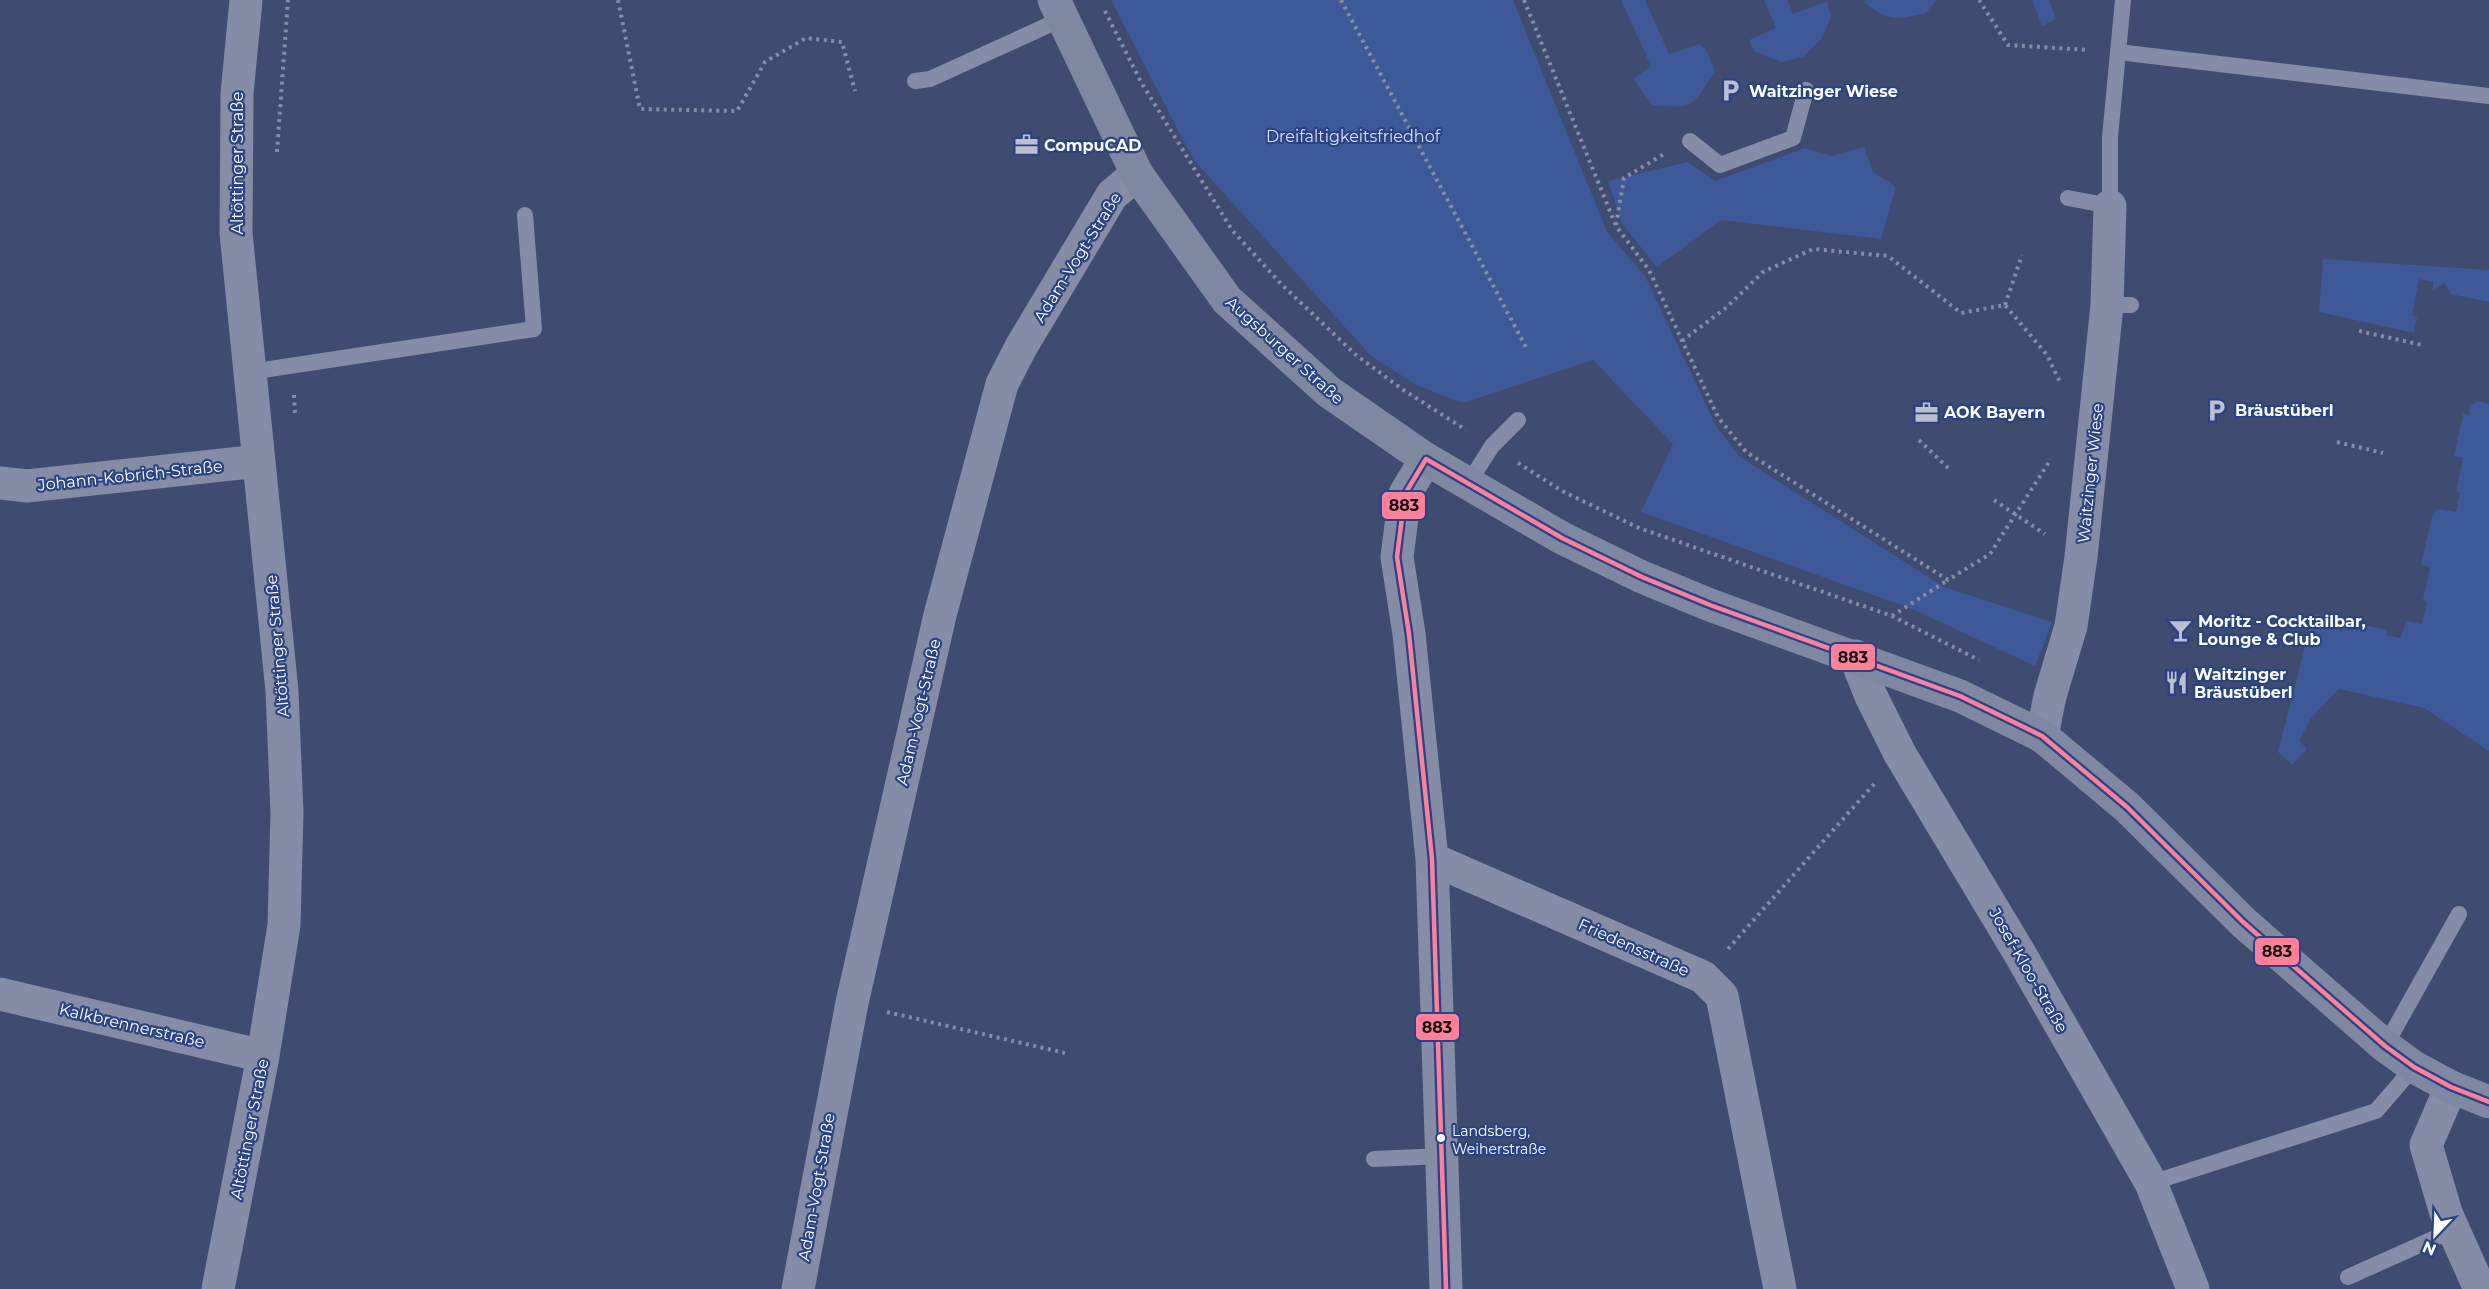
<svg xmlns="http://www.w3.org/2000/svg" width="2489" height="1289" font-family="Montserrat,sans-serif">
  <rect width="100%" height="100%" fill="#3e4c6f"/>
  <path fill="#3e5999" d="M1111 0H1513L1607 232 1645 276 1716 426 1740 457 1944 587 2052 622 2035 666 1910 608 1641 512 1673 444 1593 360 1463 403 1416 385 1370 355 1193 159Z
    M1621 0H1645L1669 54 1700 44 1706 49 1715 71C1692 107 1696 109 1652 105L1633 79 1651 66Z
    M1764 0H1787L1793 14 1827 1 1831 17 1822 38 1803 57 1781 62 1754 51 1749 40 1776 28Z
    M1866 0H1936L1926 13C1896 19 1890 23 1864 2Z
    M2032 0H2049L2056 19 2042 26Z
    M1864 147 1873 172 1896 187 1881 239 1721 220 1657 267 1622 224 1608 181 1688 162 1715 181 1805 148 1832 156Z
    M2323 259 2489 270V302L2451 294 2445 283 2433 290V282L2419 279 2412 315 2417 317 2414 333 2319 312Z
    M2477 401 2489 404V751L2424 708 2339 689 2311 718 2299 741 2307 749 2292 765 2278 752 2313 614 2353 623 2358 630 2364 625 2387 630V635L2400 638 2407 621 2422 624 2427 602 2423 600 2430 567 2421 564 2433 513 2439 509 2456 512 2460 493 2456 491 2463 458 2454 456 2463 414 2469 415 2471 405Z"/>
  <g fill="none" stroke-linecap="round" stroke-linejoin="round">
    <path stroke="#848da5" stroke-width="4" stroke-dasharray="3 4.5" stroke-linecap="butt" d="M618 0 640 109 737 111 765 62 806 38 842 42 855 91
      M1341 0 1527 349
      M1524 0 1616 226 1649 270 1718 417 1746 452 1948 580 1990 554 2051 459
      M1979 0 2008 45 2089 50
      M1105 11 1141 82 1232 230 1282 285 1356 355 1402 389 1466 430
      M277 152 288 0
      M1616 225 1624 178 1664 154
      M2005 305 2022 255
      M2359 331 2422 345
      M1682 341 1727 307 1763 272 1813 249 1888 256 1961 313 2005 305 2047 355 2060 382
      M294 395 295 414
      M1919 440 1949 469
      M2337 442 2383 453
      M1518 463 1562 491 1639 528 1892 616 1979 660
      M1994 500 2045 534
      M1892 616 1948 580
      M1728 949 1874 784
      M887 1012 1065 1053"/>
    <path stroke="#848da5" stroke-width="16" d="M2118 52 2489 96
      M915 81 930 79 1064 18
      M1690 141 1720 165 1793 138 1806 90
      M2068 198 2110 206V137L2123 0
      M2107 305H2131
      M250 372 534 329 525 215
      M1468 484 1492 446 1518 420
      M2385 1046 2459 914
      M1374 1159 1443 1156
      M2151 1183 2376 1111 2414 1067
      M2348 1277 2453 1230"/>
    <path stroke="#848da5" stroke-width="33" d="M1426 459 1405 494 1397 557 1409 634 1432 859 1446 1289
      M0 483 27 486 259 461
      M1855 656 1871 696 1900 754 2020 954 2151 1183 2193 1289
      M2042 736 2050 696 2071 626 2081 557 2107 305 2110 206
      M1432 859 1703 977 1722 996 1780 1289
      M0 994 263 1056
      M2451 1087 2426 1145 2446 1213 2480 1289
      M218 1289 263 1056 284 925 287 813 282 691 236 233 237 94 246 0
      M798 1289 852 1003 940 615 1002 384 1021 347 1112 195 1137 174"/>
    <path stroke="#7f88a1" stroke-width="33" d="M1054 0 1137 174 1227 300 1329 392 1426 459 1562 538 1642 577 1710 605 1960 696 2042 736 2127 807 2243 922 2385 1046 2414 1067 2451 1087 2489 1102"/>
    <defs>
      <path id="bus-1" d="M1446 1289 1432 859 1409 634 1397 557 1405 494 1426 459 1562 538 1642 577 1710 605 1960 696 2042 736 2127 807 2243 922 2385 1046 2414 1067 2451 1087 2489 1102"/>
    </defs>
    <use href="#bus-1" stroke="#294384" stroke-width="9"/>
    <use href="#bus-1" stroke="#ff8098" stroke-width="4.5"/>
  </g>
  <defs>
    <symbol id="parking-bare" viewBox="-9 -9 18 18"><path d="M-3.5-5.5H1a3.5 3.5 0 0 1 0 7H-1V5.5H-3.5ZM-1-3.4V-.6H.8a1.4 1.4 0 0 0 0-2.8Z" fill="#bbc0cd" stroke="#294384" stroke-width="2.5" paint-order="stroke"/></symbol>
    <symbol id="office-bare" viewBox="-9 -9 18 18"><path d="M-6-3h4V-5.5h4V-3h4V5H-6ZM-1-4.5V-3h2v-1.5ZM-6 0V1H6V0Z" fill="#bbc0cd" stroke="#294384" stroke-width="2.5" paint-order="stroke"/></symbol>
    <symbol id="bar-bare" viewBox="-9 -9 18 18"><path d="M-6-5H6L.8 .8V4.5H3.5V6h-7V4.5H-.8V.8Z" fill="#bbc0cd" stroke="#294384" stroke-width="2.5" paint-order="stroke"/></symbol>
    <symbol id="restaurant-bare" viewBox="-9 -9 18 18"><path d="M-5-6h1v4h1v-4h1v4h1v-4h1v5L-1.5 .5V6h-2V.5L-5-1ZM5-6V6H3V1.5H1.5Q1.5-4 5-6Z" fill="#bbc0cd" stroke="#294384" stroke-width="2.5" paint-order="stroke"/></symbol>
  </defs>
  <g fill-rule="evenodd">
    <use href="#parking-bare" x="1714" y="74" width="33" height="33"/>
    <use href="#office-bare" x="1010" y="128" width="33" height="33"/>
    <use href="#parking-bare" x="2200" y="394" width="33" height="33"/>
    <use href="#office-bare" x="1910" y="396" width="33" height="33"/>
    <use href="#bar-bare" x="2164" y="614" width="33" height="33"/>
    <use href="#restaurant-bare" x="2160" y="666" width="33" height="33"/>
  </g>
  <circle fill="#fff" stroke="#294384" stroke-width="2" cx="1441" cy="1138" r="5"/>
  <g text-anchor="middle" stroke-width="4.5" stroke-linejoin="round" paint-order="stroke">
    <g font-size="14" fill="#fff" stroke="#294384" text-anchor="start">
      <text x="1452" y="1136">Landsberg,<tspan x="1452" dy="18">Weiherstraße</tspan></text>
    </g>
    <g font-size="16" font-weight="bold" fill="#fff" stroke="#294384" text-anchor="start">
      <text x="1749" y="97">Waitzinger Wiese</text>
      <text x="1044" y="151">CompuCAD</text>
      <text x="2235" y="416">Bräustüberl</text>
      <text x="1944" y="418">AOK Bayern</text>
      <text x="2198" y="627">Moritz - Cocktailbar,<tspan x="2198" dy="18">Lounge &amp; Club</tspan></text>
      <text x="2194" y="680">Waitzinger<tspan x="2194" dy="18">Bräustüberl</tspan></text>
    </g>
    <g font-size="16" fill="#d6e0f6" stroke="#294384">
      <text x="1353" y="142">Dreifaltigkeitsfriedhof</text>
    </g>
    <g font-size="16" fill="#fff" stroke="#294384">
      <text transform="translate(237 163) rotate(-90)" y="6">Altöttinger Straße</text>
      <text transform="translate(1077 257) rotate(-58)" y="6">Adam-Vogt-Straße</text>
      <text transform="translate(1285 350) rotate(42)" y="6">Augsburger Straße</text>
      <text transform="translate(2090 473) rotate(-84)" y="6">Waitzinger Wiese</text>
      <text transform="translate(130 475) rotate(-6)" y="6">Johann-Kobrich-Straße</text>
      <text transform="translate(277 646) rotate(-95)" y="6">Altöttinger Straße</text>
      <text transform="translate(918 712) rotate(-77)" y="6">Adam-Vogt-Straße</text>
      <text transform="translate(1634 947) rotate(24)" y="6">Friedensstraße</text>
      <text transform="translate(2029 970) rotate(60)" y="6">Josef-Kloo-Straße</text>
      <text transform="translate(132 1025) rotate(13)" y="6">Kalkbrennerstraße</text>
      <text transform="translate(249 1129) rotate(-79)" y="6">Altöttinger Straße</text>
      <text transform="translate(816 1187) rotate(-80)" y="6">Adam-Vogt-Straße</text>
    </g>
  </g>
  <g stroke="#294384" stroke-width="2">
    <rect x="1381" y="491" width="45" height="29" rx="6" fill="#ff8098"/>
    <rect x="1830" y="643" width="46" height="28" rx="6" fill="#ff8098"/>
    <rect x="2254" y="937" width="46" height="29" rx="6" fill="#ff8098"/>
    <rect x="1415" y="1013" width="45" height="28" rx="6" fill="#ff8098"/>
  </g>
  <g font-size="16" text-anchor="middle" font-weight="bold" fill="#111">
    <text x="1404" y="511">883</text>
    <text x="1853" y="663">883</text>
    <text x="2277" y="957">883</text>
    <text x="1437" y="1033">883</text>
  </g>
  <g transform="translate(2435 1235) rotate(203)" stroke="#294384" stroke-width="4.5" paint-order="stroke">
  <path d="M0-4.5L10 22L0 15L-10 22Z" fill="#ffffff"/>
  <text y="-9" font-size="16" font-weight="bold" text-anchor="middle" fill="#ffffff">N</text>
  </g>
</svg>
